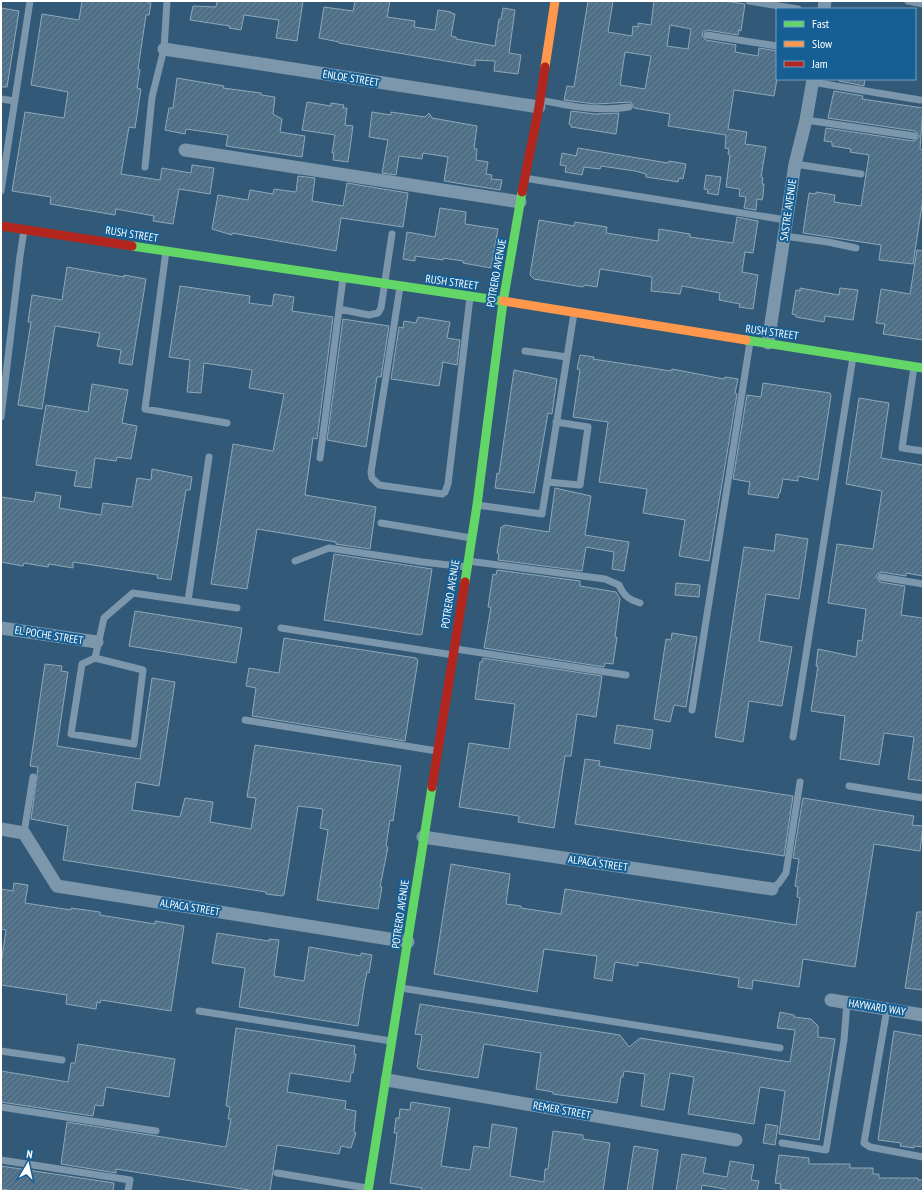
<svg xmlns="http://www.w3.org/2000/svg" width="924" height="1192" font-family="'PT Sans Narrow',sans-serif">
  <defs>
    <pattern id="building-hatch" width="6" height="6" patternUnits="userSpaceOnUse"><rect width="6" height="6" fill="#4f6f87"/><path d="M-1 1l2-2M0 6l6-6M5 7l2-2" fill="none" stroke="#698599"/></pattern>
  </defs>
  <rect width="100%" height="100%" fill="#325a78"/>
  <path fill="url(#building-hatch)" stroke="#90a7b8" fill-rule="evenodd" d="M82 1H148V3H151L149 15H146L138 69 140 70 137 88 141 89 135 128 129 127 121 174 160 180 162 168 191 173 192 165 214 168 210 194 179 189 173 224 153 221 154 216 116 209 115 215 50 204 51 197 12 191 25 112 64 118 68 92 31 85 42 14 79 20Z
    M217 1H303L297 41 276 38 279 20 244 15 241 30 229 28 230 26 190 20 193 6 216 7Z
    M355 1H390L387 17 415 21 414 27 435 30 438 10 451 12V13L455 14 451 36 456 37V39L495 46 499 19H501L503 8 515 10 509 53 521 55 518 74 494 71 495 61 475 60V66L339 43V42L319 38 324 7 353 11Z
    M588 1H613L608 32 632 36 633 26 638 27V23L651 25 654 1H725L745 4 741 31 739 30 738 35 707 30 703 32 702 35 706 40 736 45 735 52 758 56 759 48 777 51V79L774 96 734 90 728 129 747 132 745 144 766 147 761 177 763 178 762 184H764L763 196 762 200 757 199 756 210 744 208 746 197 739 196 740 189 726 187 730 155 728 154 729 149 725 148 726 135 668 126 670 114 634 108 631 102 595 104 564 100 567 86 574 87ZM670 25 691 29 688 49 667 46ZM625 52 651 56 645 89 620 85Z
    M1 8 19 11 7 87H1Z
    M177 78 224 86 223 88 261 93V95L275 97 273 114 282 119 280 132 305 136 302 157 226 146 228 135 186 129 185 134 165 130 169 108H173Z
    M839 79H865L864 86 839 81Z
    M834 91 863 96 862 99 923 108 920 149 923 150V199L913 264 879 260 881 245 803 233 809 193 816 194V192L835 195 834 202 861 206 869 155 850 152 851 149 832 146V142L824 141 826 128 913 141 919 137 918 134 915 131 828 118Z
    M307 102 331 106V103L344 105 343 108H347L345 125 353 126 348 162 333 160 334 153H332L335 135 302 130Z
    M571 111 595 114 619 113 616 134 571 127V125L569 124Z
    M372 112 391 115V112L425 117 429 113 432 118 477 126 474 148 477 149 476 160 488 162 486 174 492 175 491 179 502 180 500 190 444 181 448 157 423 153 422 159 399 156 396 175 382 173 388 140 369 137Z
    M578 148 668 163 669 161 686 164 683 179 679 178 678 182 666 180 646 177V174L635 171 601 166 600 169 584 167 582 175 565 172 566 166 560 165 562 153 576 156Z
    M706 175 721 177 718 195 707 193 708 190 704 189Z
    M298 176 315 178 312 201 343 206 347 183 408 193 403 227 341 218 336 251 232 233V235L212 229 218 195 248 200 250 190 273 194 274 189 296 192Z
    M440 208 466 212 465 224 498 229 491 268 463 263V261L443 258V260L415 256V261L403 259 407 232 435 237Z
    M737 217 758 221 753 253 745 252 742 272 758 275 753 309 739 307 740 304 719 300 720 293 682 286 680 294 651 291 652 277 600 269 597 287 584 285 583 287 534 279 530 275 539 220 574 226 575 222 607 227 606 233 658 241 659 229 690 234V237L733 243Z
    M917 250 923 251V340L883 334 885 324 876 323 881 289 910 294Z
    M67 267 124 277V275L146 279 132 365 119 363 121 350 97 346 100 333 55 326 42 409 18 405 31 322H28L32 295 62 300Z
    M180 286 250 296 249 303 272 306 274 294 294 297 292 311 333 317 317 439 313 438 305 495 376 507 370 549 336 544V542L257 529 247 589 211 584 233 444 273 451 284 394 249 388 252 370 204 363 201 393 187 392 190 360 169 357Z
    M800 288 839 295 840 288 858 290 853 320 825 316 824 322 796 317V315L792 314 796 290 800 291Z
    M418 317 450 322 447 338 460 340 457 365 443 362 439 386 391 379 399 327 403 328 404 321 416 323Z
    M343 319 389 326 381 377H377L366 447 327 440Z
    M580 355 594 357 593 359 671 371 672 369 724 379 725 377 738 379 735 393 737 394 709 561 679 556 685 520 643 513 647 489 599 482 608 422 573 417 580 370 577 369Z
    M514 370 557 379 552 414 548 413 534 493 495 488 497 473 499 474Z
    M763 383 830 393 831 396 818 480 798 476V481L783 479 780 493H779L778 498 748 494 750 482 733 479 747 395 761 397Z
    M92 384 128 390 122 423 137 426 131 459 117 457 116 461 95 458 91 488 74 486 77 471 36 465 46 405 88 412Z
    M859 398 889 403 881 458 923 465V576L906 573V576L881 572 877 574 876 577 880 582 905 586 901 615 923 618V781L908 779 914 737 884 733 879 765 840 759 845 716 811 711 818 666H816L818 649 856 657 858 640 862 641 866 609 828 603 837 544 873 549 882 491 846 484Z
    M152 469 192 477 190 490H186L171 580 157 578 158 575 73 562V568L49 564 48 567 24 563 23 566 1 562V497L34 502 36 492 61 496 59 508 101 515 103 503 132 507 137 478 151 480Z
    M555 488 591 496 585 535 629 542 624 571 612 569 614 552 586 547 582 571 498 560 499 554 497 553 501 527H503L504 525 549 532Z
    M776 534 808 539 799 599 766 594 759 641 792 647 782 706 749 701 743 742 715 737 744 547 774 551Z
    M334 554 432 569 422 634 420 635 324 620Z
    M497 570 580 581V586L616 592 620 599 615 637H617L613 664 605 663 604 667 484 648 491 607H488L493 574 496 575Z
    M676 583 700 585 699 597 675 595Z
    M135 611 242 628 236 663 129 646Z
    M672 633 697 637 686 707 674 705 670 722 654 719 666 639 671 640Z
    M284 638 416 658 418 660 405 741 252 716 256 688 246 686 249 668 279 673Z
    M483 658 602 676 596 717 577 714 571 756H565L554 828 518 822 519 816 459 807 469 743 509 749 515 704 475 699 480 662H482Z
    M45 664 62 666 61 671 68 672 57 746 140 759 152 678 175 682 159 786 136 782 132 810 180 817 185 798 213 802 210 822 251 829 256 798 247 797 255 745 401 766 393 821 390 820 386 846 388 847 380 887H382L378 909 317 900 328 830 320 828 323 809 298 806 284 895 282 896 266 894V892L63 860 68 826 31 819 38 767 30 766Z
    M617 725 653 730 650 749 614 743Z
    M585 759 600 761 599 766 793 796 784 856 575 824Z
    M803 798 914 816 912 825 923 826 920 851 874 844 855 967 803 959 799 987 753 980 752 989 738 987 739 978 638 962V966L615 962 612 981 594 978 597 956 544 949 537 992 434 974 451 864 510 874 506 904 521 906V908L561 914 565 889 796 925 800 898 797 897 798 887 795 886 799 859 793 858Z
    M14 883 28 885 25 903 71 910V908L100 912V915L155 924V921L184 926 171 1011 101 1000 100 1003 97 1002 96 1009 66 1004 67 995 1 985V964L6 930 1 929V889L13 891Z
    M917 912H923V990L905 988Z
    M217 933 269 941V939L279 940 274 976 304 981 309 947 361 956V953L372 955 369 973 367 972 364 987 358 1026 239 1007 245 968 212 963Z
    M420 1004 620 1035 629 1047 640 1038 790 1062 795 1030 777 1028 780 1012 794 1015V1017L811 1019 818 1026V1037L835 1039 819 1140 779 1134 785 1091 760 1087 754 1124 688 1114 694 1077 670 1073 664 1110 641 1106 645 1074 624 1071 623 1077H621L617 1103 553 1094V1092L536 1089 541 1053 484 1044 478 1078 419 1069 417 1067 422 1035 415 1034Z
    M236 1028 355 1046 354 1054H356L353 1073H351L350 1082 290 1073 287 1092 346 1101 345 1109 356 1111 354 1132 356 1133 351 1148 341 1146 339 1154 277 1145 270 1191H255L116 1169V1173L61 1164 67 1122 226 1147 231 1119H228L230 1107 226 1106Z
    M894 1031 923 1036V1147L914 1146V1148L900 1146 901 1143 878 1140Z
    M78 1044 175 1059 169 1097 106 1087 103 1106 95 1105 93 1116 1 1102V1071L68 1082 71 1063H75Z
    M411 1102 450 1108 441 1166 470 1170 474 1146 489 1148 492 1124 517 1128 510 1176 544 1182 545 1169H548L553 1131 583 1135V1139L610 1143 603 1191H421L422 1188 390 1183 396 1142 397 1133H394L396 1118H399L400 1109 410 1110Z
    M766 1124 778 1126 775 1145 763 1143Z
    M634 1146 658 1150 652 1191H627Z
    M682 1154 706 1158 703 1173 727 1177 730 1161 754 1165 751 1180 759 1181 757 1191H725V1189L702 1185 701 1191H676Z
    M779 1155 809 1158V1164H850V1168H873V1174H879V1178H918V1180H923V1191H796L780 1189 781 1184 775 1183Z
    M1 1166 114 1183 113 1191H15L1 1189Z"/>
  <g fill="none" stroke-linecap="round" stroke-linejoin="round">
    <path stroke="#7c96ab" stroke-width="7" d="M749 1 798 9
      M908 1 923 4
      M707 35 777 46
      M812 82 920 100
      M1 99 15 101
      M540 100C570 106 598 112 629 107
      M806 120 914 136
      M795 164 861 174
      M145 167 152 97 164 49 167 1
      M524 178 786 220
      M1 191 30 1
      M784 236 828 242 856 248
      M166 251 145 409 227 423
      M400 287 371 472 372 478 379 485 442 494 445 492 448 484 470 297
      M339 309 369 315 378 313 381 308 392 234
      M525 351 567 357
      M914 367 902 448 923 451
      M1 417 20 256 24 230
      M320 458 343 278
      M547 482 580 485 588 427 556 422
      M477 505 542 514 574 313
      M381 523 471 538
      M295 561 329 548 422 562 467 567
      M468 561 605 579 619 585C624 596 628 599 640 603
      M881 577 923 584
      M188 601 209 457
      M281 628 453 655
      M456 649 626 675
      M95 658 143 670 134 744 71 734 82 664 95 658 104 618 133 593 237 608
      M692 710 750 342
      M245 720 437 751
      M793 737 853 357
      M849 786 923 798
      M24 833 33 777
      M772 889 779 883 786 873 800 782
      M401 988 780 1048
      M887 1009 864 1143 870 1147 923 1157
      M199 1011 391 1041
      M1 1051 62 1060
      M1 1107 156 1131
      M782 1143 826 1150 844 1040 847 1003
      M1 1160 130 1180 128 1191
      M277 1173 367 1188"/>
    <path stroke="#7c96ab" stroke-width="13" d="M824 9 825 1
      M164 49 539 107
      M185 150 520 202
      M768 343 795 164 806 120 813 79
      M1 628 97 642
      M1 829 24 833 57 886 408 942
      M423 837 772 889
      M831 1000 923 1015
      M387 1080 736 1140"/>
    <path stroke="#63d668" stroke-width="9" d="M132 246 503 301
      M746 340 923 368
      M465 582 477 505 503 302 522 192
      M368 1191 432 787"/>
    <path stroke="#ff974d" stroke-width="9" d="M545 67 555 1
      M503 301 746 340"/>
    <path stroke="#b3261e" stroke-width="9" d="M522 192 539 107 545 67
      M1 226 132 246
      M432 787 465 582"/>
  </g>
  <g text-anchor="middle" stroke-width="4" stroke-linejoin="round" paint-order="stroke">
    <g font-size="11" fill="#fff" stroke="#155f95">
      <text transform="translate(351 78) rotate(9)" y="4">ENLOE STREET</text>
      <text transform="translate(788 210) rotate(-82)" y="4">SASTRE AVENUE</text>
      <text transform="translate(132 234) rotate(9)" y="4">RUSH STREET</text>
      <text transform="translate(496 273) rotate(-80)" y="4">POTRERO AVENUE</text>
      <text transform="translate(452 282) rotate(8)" y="4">RUSH STREET</text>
      <text transform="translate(772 332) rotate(8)" y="4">RUSH STREET</text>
      <text transform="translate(450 594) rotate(-81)" y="4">POTRERO AVENUE</text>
      <text transform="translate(49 635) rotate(9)" y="4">EL POCHE STREET</text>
      <text transform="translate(598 863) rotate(8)" y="4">ALPACA STREET</text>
      <text transform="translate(190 907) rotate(9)" y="4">ALPACA STREET</text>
      <text transform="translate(400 914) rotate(-82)" y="4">POTRERO AVENUE</text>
      <text transform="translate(877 1007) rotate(9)" y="4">HAYWARD WAY</text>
      <text transform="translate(562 1110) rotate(10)" y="4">REMER STREET</text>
    </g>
  </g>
  <rect width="924" height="1192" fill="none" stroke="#ffffff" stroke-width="4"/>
  <rect x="776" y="8" width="140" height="72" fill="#155f95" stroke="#739fbf"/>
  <rect x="784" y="21" width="20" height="6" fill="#63d668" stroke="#739fbf"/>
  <text x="812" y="28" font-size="12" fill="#ffffff">Fast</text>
  <rect x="784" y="41" width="20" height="6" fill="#ff974d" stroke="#739fbf"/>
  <text x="812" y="48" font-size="12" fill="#ffffff">Slow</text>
  <rect x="784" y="61" width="20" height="6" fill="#b3261e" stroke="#739fbf"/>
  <text x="812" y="68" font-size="12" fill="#ffffff">Jam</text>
  <g transform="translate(28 1164) rotate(9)" stroke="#155f95" stroke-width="3" paint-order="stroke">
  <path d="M0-3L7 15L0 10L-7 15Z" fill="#ffffff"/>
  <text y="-6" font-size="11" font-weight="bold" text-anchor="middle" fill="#ffffff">N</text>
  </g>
</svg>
